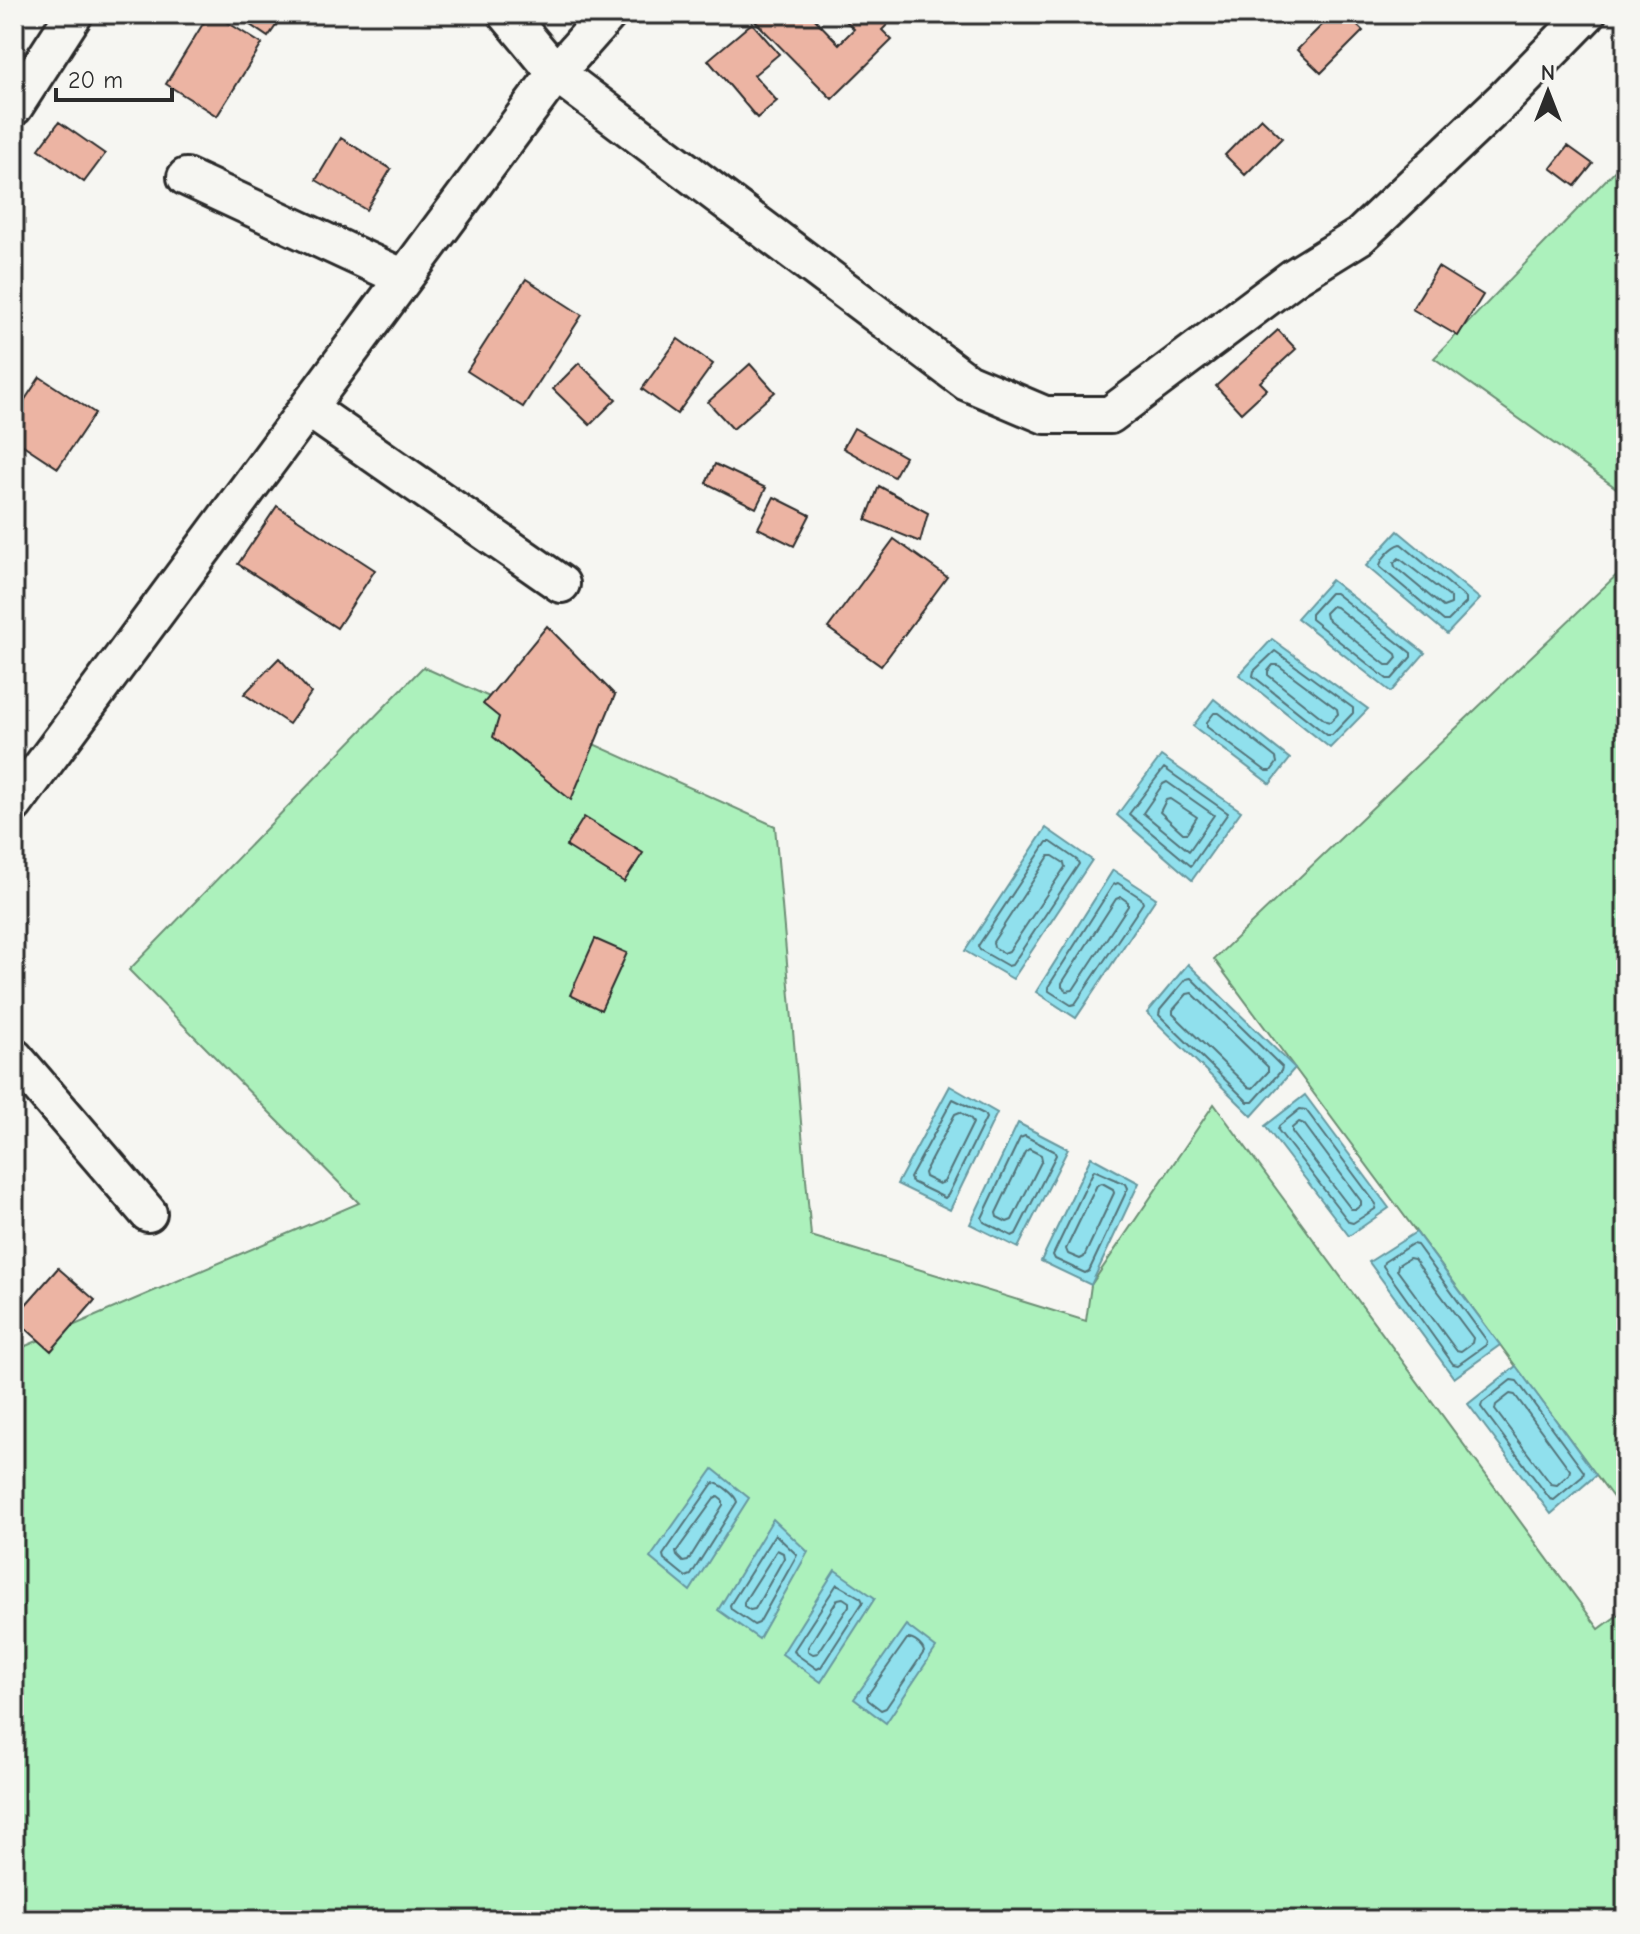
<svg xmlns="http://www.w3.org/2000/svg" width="1640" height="1934" font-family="'Comic Neue',sans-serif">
  <rect width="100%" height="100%" fill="#f6f6f2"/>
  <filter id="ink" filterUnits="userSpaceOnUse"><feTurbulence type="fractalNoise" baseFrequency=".0125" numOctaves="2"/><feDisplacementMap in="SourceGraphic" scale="16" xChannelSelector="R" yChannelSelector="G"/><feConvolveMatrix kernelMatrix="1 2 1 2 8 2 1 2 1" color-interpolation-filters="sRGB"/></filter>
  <g filter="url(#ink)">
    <path fill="#acf1bc" stroke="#6c8e74" stroke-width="2" d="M1626 159V495L1434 358Z
      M1626 566V1515L1214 959Z
      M423 667 775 826 811 1236 1086 1321 1091 1285 1214 1104 1599 1629 1626 1609V1920H14V1351L359 1203 129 970Z"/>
    <path fill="#90e0ed" stroke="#68989f" stroke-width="2" d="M1398 531 1480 599 1447 634 1366 566Z
      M1331 580 1425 653 1391 692 1297 618Z
      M1272 639 1368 709 1330 748 1239 675Z
      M1214 699 1290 759 1270 784 1193 726Z
      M1161 756 1241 811 1192 880 1117 815Z
      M1046 828 1092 860 1013 979 965 951Z
      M1113 870 1156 898 1076 1018 1036 992Z
      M1188 964 1295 1068 1252 1116 1147 1013Z
      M950 1086 997 1113 950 1210 897 1184Z
      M1305 1095 1389 1208 1349 1236 1265 1126Z
      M1018 1123 1068 1149 1018 1248 970 1224Z
      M1091 1157 1139 1183 1091 1285 1041 1261Z
      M1416 1232 1500 1345 1454 1378 1369 1262Z
      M1516 1366 1596 1475 1551 1514 1468 1404Z
      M713 1469 749 1498 690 1591 650 1558Z
      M773 1519 808 1552 759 1639 718 1610Z
      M835 1570 875 1598 821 1682 782 1654Z
      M906 1625 936 1648 886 1723 854 1699Z"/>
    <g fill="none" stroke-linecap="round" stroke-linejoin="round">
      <path stroke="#537379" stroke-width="2" d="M1401 544 1466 598V603L1448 621H1444L1380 567C1380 559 1393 546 1401 544Z
        M1399 558 1451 598V604L1443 607 1395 567 1394 563Z
        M1330 593H1335L1411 653V657L1392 679H1387L1311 619V614Z
        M1332 606 1336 607 1396 654 1397 658 1391 665H1386L1326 618 1325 613Z
        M1275 651 1353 708V713L1332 735H1327L1253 676 1254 671Z
        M1273 665H1278L1337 709 1338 714 1330 722 1326 721 1268 675V671Z
        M1214 713H1219L1276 758 1277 763 1271 771H1266L1207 727V722Z
        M1164 768 1228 813 1191 866 1129 814Z
        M1167 782 1214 815 1189 851 1143 813 1163 784Z
        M1170 799 1197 817 1187 833H1183L1160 812 1166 800Z
        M1047 842H1051L1077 860 1079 864 1012 965 1008 966 980 950 978 946Z
        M1049 856H1053L1064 863 1065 867 1009 951 1004 953 994 947 993 942Z
        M1118 883 1141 898 1143 903 1075 1004 1071 1005 1049 991 1048 987 1113 885Z
        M1121 897 1128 902V906L1073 990 1067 991 1062 987V983L1116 899Z
        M1191 978 1282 1067 1281 1071 1253 1102H1248L1159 1015 1160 1010 1186 979Z
        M1192 993 1268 1067V1072L1253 1088 1248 1087 1173 1014V1010L1187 994Z
        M953 1099 984 1114 986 1118 948 1195 945 1198 912 1182 910 1178Z
        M1300 1109 1306 1110 1376 1204 1375 1209 1353 1223 1349 1222 1278 1130 1279 1126Z
        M960 1112 971 1119 973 1123 944 1182 939 1184 925 1177 924 1173 955 1114Z
        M1299 1122 1304 1124 1361 1201V1205L1356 1209H1351L1292 1132V1128Z
        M1025 1136 1054 1151 1056 1155 1016 1234 1012 1236 984 1222 982 1218 1020 1138Z
        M1029 1149 1041 1155 1042 1160 1012 1220 1007 1222 997 1217 996 1213 1025 1152Z
        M1094 1170 1126 1184 1128 1188 1089 1271 1085 1273 1055 1259 1053 1255Z
        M1102 1183 1113 1189 1114 1193 1084 1257 1080 1259 1068 1254 1066 1249 1097 1185Z
        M1412 1244 1417 1245 1487 1341 1486 1345 1458 1365 1453 1364 1383 1266 1384 1262Z
        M1409 1258 1414 1259 1473 1338 1472 1343 1461 1351 1456 1350 1397 1270 1398 1265Z
        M1511 1380 1517 1381 1584 1472 1583 1476 1554 1500 1550 1499 1481 1407 1482 1403Z
        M1510 1394 1515 1395 1570 1470 1569 1474 1557 1485 1551 1484 1495 1410 1496 1405Z
        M713 1483C721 1483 735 1495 737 1502L691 1575 686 1577 664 1559 663 1555Z
        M718 1497 723 1501V1505L688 1561 683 1562 677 1556 676 1552 714 1499Z
        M775 1534 797 1555 759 1623 754 1625 731 1609 730 1605Z
        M777 1550 783 1553 784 1558 755 1609 750 1610 744 1606V1602Z
        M837 1584 861 1598 863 1602 821 1667 817 1669 796 1654 794 1650Z
        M843 1598 849 1602V1606L818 1653 813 1654 808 1651V1647L838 1599Z
        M907 1639C913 1638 923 1646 924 1652L886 1708 881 1710 868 1700 867 1696Z"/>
    </g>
    <path fill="#ecb4a3" stroke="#2b2b2b" stroke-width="2" d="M209 14H214L262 44 217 116 166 84Z
      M234 14H284L268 37Z
      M748 14H810L839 44 854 29 839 14H898L882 30 892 40 832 99Z
      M1333 14H1345L1363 31 1321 73 1297 50Z
      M752 23 779 54 754 75 777 101 757 118 708 60Z
      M1261 118 1282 138 1245 175 1225 155Z
      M59 122 105 154 84 182 39 149Z
      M341 138 391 169 366 210 316 180Z
      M1568 146 1593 164 1575 186 1551 168Z
      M1438 267 1483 295 1458 336 1412 309Z
      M526 279 582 315 523 407 467 371Z
      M1278 330 1296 349 1260 382 1267 389 1241 413 1216 386Z
      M678 339 713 364 677 414 642 389Z
      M579 363 616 399 590 425 553 389Z
      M750 364 775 392 733 429 708 402Z
      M40 377 95 413 58 468 14 439V416Z
      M854 428 905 457 894 477 843 448Z
      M715 464 766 488 756 508 706 483Z
      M879 486 928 513 920 542 866 520Z
      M774 497 810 515 794 546 758 528Z
      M277 506 375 570 337 628 238 564Z
      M894 539 947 577 881 666 828 628Z
      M547 626 615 695 571 800 493 737 499 717 483 704Z
      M279 658 311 693 289 724 244 694Z
      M584 817 643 853 624 882 566 846Z
      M595 939 627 953 601 1010 570 995Z
      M58 1268 95 1300 51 1351 14 1318Z"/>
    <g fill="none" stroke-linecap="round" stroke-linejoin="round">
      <defs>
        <path id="minor" d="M507 14 556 73 967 382 1045 415H1110L1294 277 1360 236 1505 98 1587 14
          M14 107 74 14
          M186 177 404 278
          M308 408 561 584
          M14 804 556 73 608 14
          M14 1057 148 1213"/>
      </defs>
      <use href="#minor" stroke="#2b2b2b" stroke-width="42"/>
      <use href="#minor" stroke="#f6f6f2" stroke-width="36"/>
    </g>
  </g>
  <rect width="1640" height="1934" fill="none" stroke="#f6f6f2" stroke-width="48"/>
  <rect x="24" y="24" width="1592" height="1886" fill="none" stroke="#2b2b2b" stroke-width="3" filter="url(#ink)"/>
  <g transform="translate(1548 92)" stroke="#f6f6f2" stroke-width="6" paint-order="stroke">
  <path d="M0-6L14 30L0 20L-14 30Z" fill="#2b2b2b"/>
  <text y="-12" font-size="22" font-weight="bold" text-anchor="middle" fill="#2b2b2b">N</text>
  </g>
  <path d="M56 88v12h116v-12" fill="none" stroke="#2b2b2b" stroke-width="4"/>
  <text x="68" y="88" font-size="24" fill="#2b2b2b" stroke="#f6f6f2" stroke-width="6" paint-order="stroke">20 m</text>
</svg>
